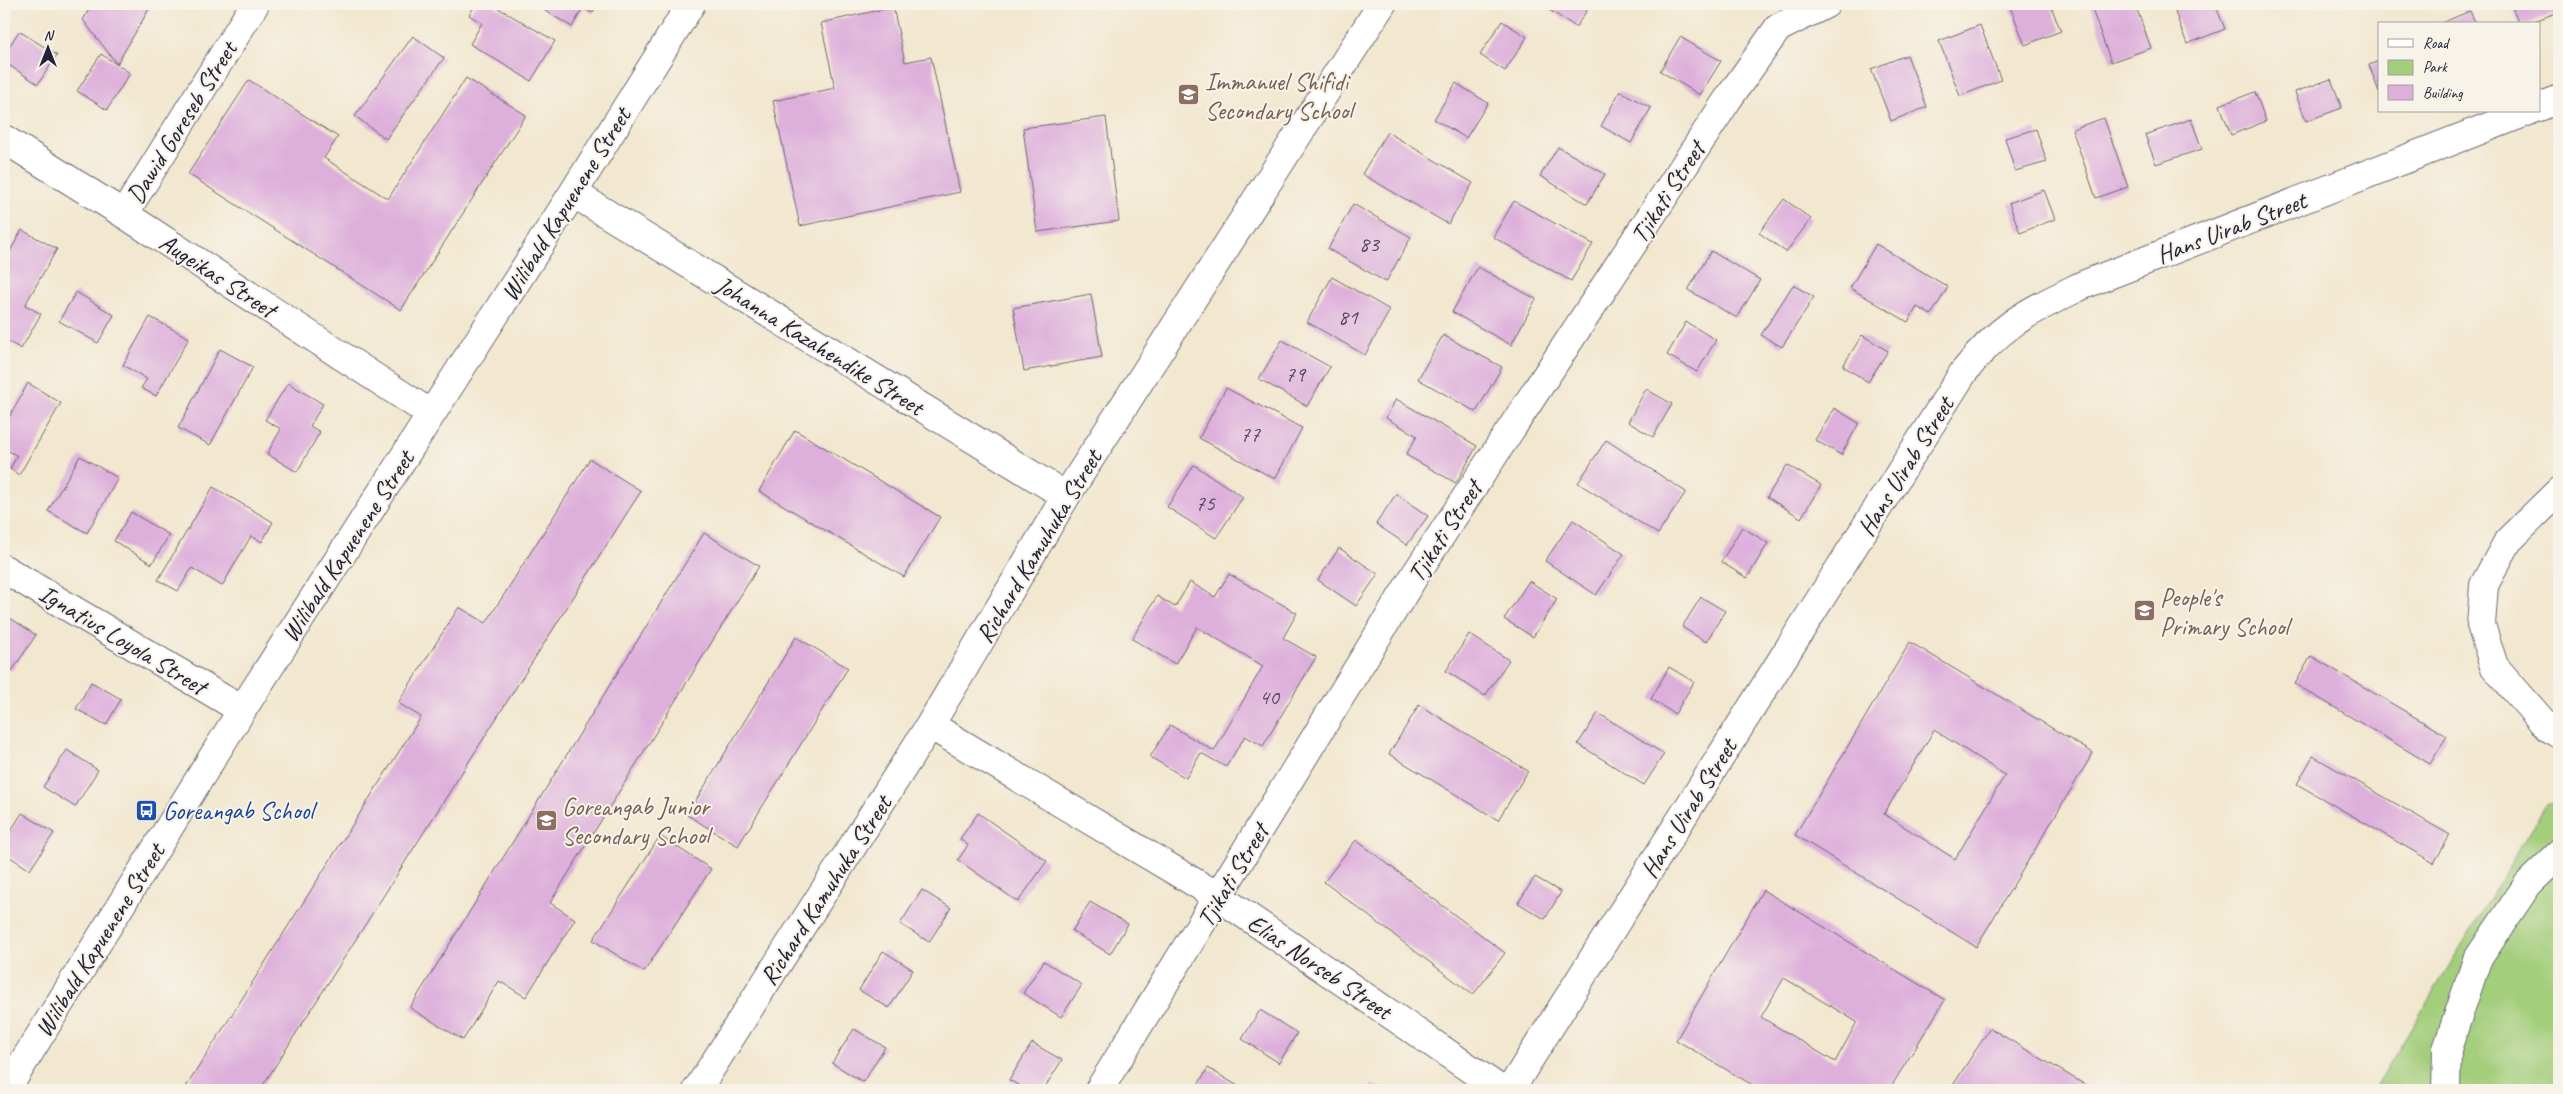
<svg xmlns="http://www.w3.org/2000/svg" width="2563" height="1094" font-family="Caveat,sans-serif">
  <rect width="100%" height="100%" fill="#f7f3e8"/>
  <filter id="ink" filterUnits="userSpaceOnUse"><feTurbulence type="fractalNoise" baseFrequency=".02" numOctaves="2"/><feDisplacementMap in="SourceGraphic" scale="10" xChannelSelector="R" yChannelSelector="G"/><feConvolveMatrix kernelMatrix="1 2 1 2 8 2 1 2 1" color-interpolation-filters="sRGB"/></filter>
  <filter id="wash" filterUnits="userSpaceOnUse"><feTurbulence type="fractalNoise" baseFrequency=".0096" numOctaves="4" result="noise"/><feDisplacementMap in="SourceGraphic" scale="20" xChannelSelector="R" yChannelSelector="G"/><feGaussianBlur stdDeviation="1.12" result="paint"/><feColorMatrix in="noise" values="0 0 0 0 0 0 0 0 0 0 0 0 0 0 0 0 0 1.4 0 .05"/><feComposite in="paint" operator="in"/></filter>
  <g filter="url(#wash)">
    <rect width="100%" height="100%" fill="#f2e7cf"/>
    <path fill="#a3ce7b" stroke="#62785b" d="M2559 800V1090H2374L2547 804Z"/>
    <g id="blocks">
      <path fill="#ddafdb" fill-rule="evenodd" d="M92 4H152L117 64 83 20Z
        M476 4H491L555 41 531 81 470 44 482 23 469 15Z
        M534 4H598L592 13 583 8 572 27Z
        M1540 4H1591L1576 27Z
        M2009 4H2050L2061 31 2025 45Z
        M2090 4H2135L2151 48 2111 62Z
        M2172 4H2215L2225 29 2187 44Z
        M2511 4H2552L2556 13 2526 24H2519Z
        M893 7 905 62 931 57 960 192 800 226 773 101 835 88 821 23Z
        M2470 11 2476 24H2439Z
        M1502 21 1527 37 1505 71 1480 55Z
        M1980 25 2001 80 1960 96 1939 41Z
        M19 31 57 55 38 84 4 62V55Z
        M413 36 444 58 386 139 355 116Z
        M1680 37 1721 61 1700 95 1660 71Z
        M101 54 130 73 107 110 77 91Z
        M1907 55 1927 107 1891 121 1871 69Z
        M2379 61V92L2369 65Z
        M466 78 526 115 401 310 188 174 249 80 338 137 324 158 388 199Z
        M2331 79 2342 108 2306 121 2295 92Z
        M1456 83 1488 103 1466 138 1434 119Z
        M1620 91 1651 108 1631 143 1601 126Z
        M2255 92 2266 121 2231 135 2220 105Z
        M1106 117 1119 221 1037 232 1023 128Z
        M2104 118 2128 187 2096 198 2072 129Z
        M2191 119 2202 149 2156 164 2145 135Z
        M2036 129 2047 162 2015 171 2005 138Z
        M1387 132 1473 183 1448 224 1362 174Z
        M1558 147 1605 174 1587 204 1540 176Z
        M2044 190 2055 219 2020 233 2009 203Z
        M1784 199 1811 219 1786 252 1759 233Z
        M1514 201 1593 244 1571 281 1493 237Z
        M1353 204 1411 237 1386 282 1328 249Z
        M22 230 57 249 25 305 41 314 21 349 4 339V262Z
        M1876 244 1948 287 1931 315 1917 307 1908 322 1850 288Z
        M1711 251 1760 280 1737 318 1688 290Z
        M1478 267 1536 299 1511 345 1452 312Z
        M1332 277 1390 310 1365 355 1307 322Z
        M1793 285 1814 297 1782 347 1761 335Z
        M76 292 114 315 98 343 59 321Z
        M1091 294 1102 357 1024 371 1013 308Z
        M150 317 189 338 156 396 141 388 147 379 123 365Z
        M1686 322 1716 340 1697 372 1667 355Z
        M1443 335 1502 367 1476 412 1418 379Z
        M1862 335 1888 351 1868 382 1843 366Z
        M1282 340 1330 367 1307 406 1259 379Z
        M220 349 253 367 210 445 178 428Z
        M28 383 61 403 19 475 10 469 17 456 4 448V426Z
        M288 383 323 404 310 426 320 432 297 472 267 454 281 429 265 420Z
        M1226 388 1302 428 1275 479 1199 438Z
        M1646 389 1672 404 1653 437 1628 422Z
        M1396 399 1477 446 1456 483 1406 455 1417 436 1386 418Z
        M1834 408 1859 423 1841 455 1815 440Z
        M795 430 940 517 904 577 759 491Z
        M1606 440 1686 492 1658 534 1578 483Z
        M80 456 118 478 87 533 48 511Z
        M590 459 641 491 260 1090H184L421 717 398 703 459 607 486 623Z
        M1194 465 1243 497 1216 538 1167 507Z
        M1787 465 1821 485 1801 518 1767 497Z
        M213 487 273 522 262 542 251 536 222 586 192 568 178 591 158 580Z
        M1396 494 1428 516 1407 545 1376 524Z
        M131 512 169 535 152 564 114 541Z
        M1573 520 1624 554 1596 595 1545 561Z
        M1742 527 1768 543 1747 578 1721 562Z
        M704 533 759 566 550 903 575 919 526 997 499 981 463 1040 410 1008Z
        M1339 548 1378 574 1356 606 1318 580Z
        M1229 574 1297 613 1283 638 1316 657 1263 746 1245 736 1226 767 1201 753 1186 778 1150 757 1170 725 1214 751 1263 666 1197 627 1175 664 1132 639 1157 596 1175 607 1190 582 1215 597Z
        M1529 581 1557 599 1533 637 1504 619Z
        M1701 597 1725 611 1706 642 1682 627Z
        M4 614 36 635 12 671 4 665Z
        M1469 634 1509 660 1485 696 1446 671Z
        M796 637 848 668 738 846 687 815Z
        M1910 642 2093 753 1976 947 1795 835ZM1934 730 2005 775 1955 859 1884 814Z
        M2311 656 2447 736 2430 764 2295 684Z
        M1669 667 1694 682 1675 714 1651 699Z
        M91 682 121 699 106 725 76 709Z
        M1419 705 1528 771 1498 820 1389 754Z
        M1598 713 1664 754 1644 785 1578 744Z
        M67 750 98 770 75 807 43 787Z
        M2313 756 2450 835 2434 863 2297 784Z
        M22 813 54 833 30 870 4 853V842Z
        M978 813 1047 861 1018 902 958 860 968 845 960 839Z
        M660 836 711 869 644 972 593 940Z
        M1356 840 1505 953 1473 995 1324 882Z
        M1535 877 1561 892 1545 919 1518 903Z
        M922 890 951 908 929 942 900 924Z
        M1763 890 1945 1000 1889 1090H1761L1676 1040ZM1784 978 1857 1022 1835 1062 1761 1017Z
        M1090 902 1128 924 1110 954 1072 931Z
        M883 951 913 970 889 1008 859 990Z
        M1044 961 1082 985 1061 1017 1023 993Z
        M1260 1010 1297 1033 1279 1063 1242 1039Z
        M1990 1028 2094 1090H1950Z
        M854 1029 885 1047 863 1082 832 1063Z
        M1032 1043 1062 1060 1043 1090H1027L1009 1080Z
        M1208 1068 1238 1086 1235 1090H1195Z
        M1372 1084 1383 1090H1369Z"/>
    </g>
  </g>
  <g filter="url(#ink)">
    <use href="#blocks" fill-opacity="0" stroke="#6b676f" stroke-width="1"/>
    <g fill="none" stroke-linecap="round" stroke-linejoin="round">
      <defs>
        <path id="minor" d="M2539 107 2559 99
          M4 139 124 214 431 414
          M573 193 1066 496
          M124 214 255 4
          M2559 491 2508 541 2484 585 2481 625 2494 666 2548 728 2559 734
          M4 569 242 710
          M930 725 1219 897 1501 1090
          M6 1090 242 710 573 193 691 4
          M697 1090 930 725 1066 496 1382 4
          M1099 1090 1415 575 1728 99 1778 28 1826 4
          M1510 1090 1963 373C2002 323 2028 312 2083 285L2529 111
          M2446 1090 2447 1049 2477 960 2528 884 2559 854"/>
      </defs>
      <use href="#minor" stroke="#6b676f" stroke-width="30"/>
      <use href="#minor" stroke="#fff" stroke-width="28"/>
    </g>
  </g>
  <defs>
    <symbol id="school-square" viewBox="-11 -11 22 22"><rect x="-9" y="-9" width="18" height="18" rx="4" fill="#8d6e63" stroke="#f7f3e8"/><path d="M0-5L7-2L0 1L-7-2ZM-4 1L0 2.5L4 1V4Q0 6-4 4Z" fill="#fff"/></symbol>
    <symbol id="bus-square" viewBox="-11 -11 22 22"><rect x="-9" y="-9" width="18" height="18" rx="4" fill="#1a4fb4" stroke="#f7f3e8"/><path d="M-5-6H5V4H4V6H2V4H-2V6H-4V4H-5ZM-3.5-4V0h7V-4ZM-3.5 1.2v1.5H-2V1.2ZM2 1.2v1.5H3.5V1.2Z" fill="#fff"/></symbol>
  </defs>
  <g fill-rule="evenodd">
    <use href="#school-square" x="1176" y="82" width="25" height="25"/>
    <use href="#school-square" x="2132" y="598" width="25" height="25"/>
    <use href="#bus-square" x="134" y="798" width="25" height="25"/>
    <use href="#school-square" x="534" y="808" width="25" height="25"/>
  </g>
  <g text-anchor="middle" stroke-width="4" stroke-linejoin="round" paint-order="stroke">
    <g font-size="22" fill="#514563">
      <text x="1369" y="251">83</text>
      <text x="1348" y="324">81</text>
      <text x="1295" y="381">79</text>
      <text x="1250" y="441">77</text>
      <text x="1205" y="510">75</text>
      <text x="1269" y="704">40</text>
    </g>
    <g font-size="25" fill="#785e54" stroke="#f7f3e8" text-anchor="start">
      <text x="1205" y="90">Immanuel Shifidi<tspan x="1205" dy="29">Secondary School</tspan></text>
      <text x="2160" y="606">People's<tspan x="2160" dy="29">Primary School</tspan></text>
      <text x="562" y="815">Goreangab Junior<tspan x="562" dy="29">Secondary School</tspan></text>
    </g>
    <g font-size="25" fill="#22223b" stroke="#f7f3e8">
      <text transform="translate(181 122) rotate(-58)" y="9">Dawid Goreseb Street</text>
      <text transform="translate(1667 192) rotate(-57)" y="9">Tjikati Street</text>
      <text transform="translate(565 204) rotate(-58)" y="9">Wilibald Kapuenene Street</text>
      <text transform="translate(2231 227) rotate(-21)" y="9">Hans Uirab Street</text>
      <text transform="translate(218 275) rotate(33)" y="9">Augeikas Street</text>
      <text transform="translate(820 345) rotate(32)" y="9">Johanna Kazahendike Street</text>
      <text transform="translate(1905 466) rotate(-58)" y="9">Hans Uirab Street</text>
      <text transform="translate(1444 531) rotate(-57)" y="9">Tjikati Street</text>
      <text transform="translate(347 546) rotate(-57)" y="9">Wilibald Kapuenene Street</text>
      <text transform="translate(1038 546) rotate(-59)" y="9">Richard Kamuhuka Street</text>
      <text transform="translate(123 639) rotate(31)" y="9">Ignatius Loyola Street</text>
      <text transform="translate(1688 808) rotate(-58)" y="9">Hans Uirab Street</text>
      <text transform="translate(1232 875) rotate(-59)" y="9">Tjikati Street</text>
      <text transform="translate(825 890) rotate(-57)" y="9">Richard Kamuhuka Street</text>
      <text transform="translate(99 940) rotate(-58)" y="9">Wilibald Kapuenene Street</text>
      <text transform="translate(1320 966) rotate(34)" y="9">Elias Norseb Street</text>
    </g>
    <g font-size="25" fill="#164399" stroke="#f7f3e8" text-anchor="start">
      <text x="163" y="819">Goreangab School</text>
    </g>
  </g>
  <rect width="2563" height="1094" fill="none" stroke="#f7f3e8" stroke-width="20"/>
  <rect x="2378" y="22" width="162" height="90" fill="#f7f3e8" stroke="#a29fa3"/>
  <rect x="2388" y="39" width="25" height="8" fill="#ffffff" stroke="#a29fa3"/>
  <text x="2423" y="48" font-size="15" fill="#22223b">Road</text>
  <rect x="2388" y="60" width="25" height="15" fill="#a3ce7b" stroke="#a29fa3"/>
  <text x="2423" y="72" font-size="15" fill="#22223b">Park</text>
  <rect x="2388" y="85" width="25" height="15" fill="#ddafdb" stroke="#a29fa3"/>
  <text x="2423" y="98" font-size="15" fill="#22223b">Building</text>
  <g transform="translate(48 48)" stroke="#f7f3e8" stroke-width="4" paint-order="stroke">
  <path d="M0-4L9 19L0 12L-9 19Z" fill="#22223b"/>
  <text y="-8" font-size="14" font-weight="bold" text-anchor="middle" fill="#22223b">N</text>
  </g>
</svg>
